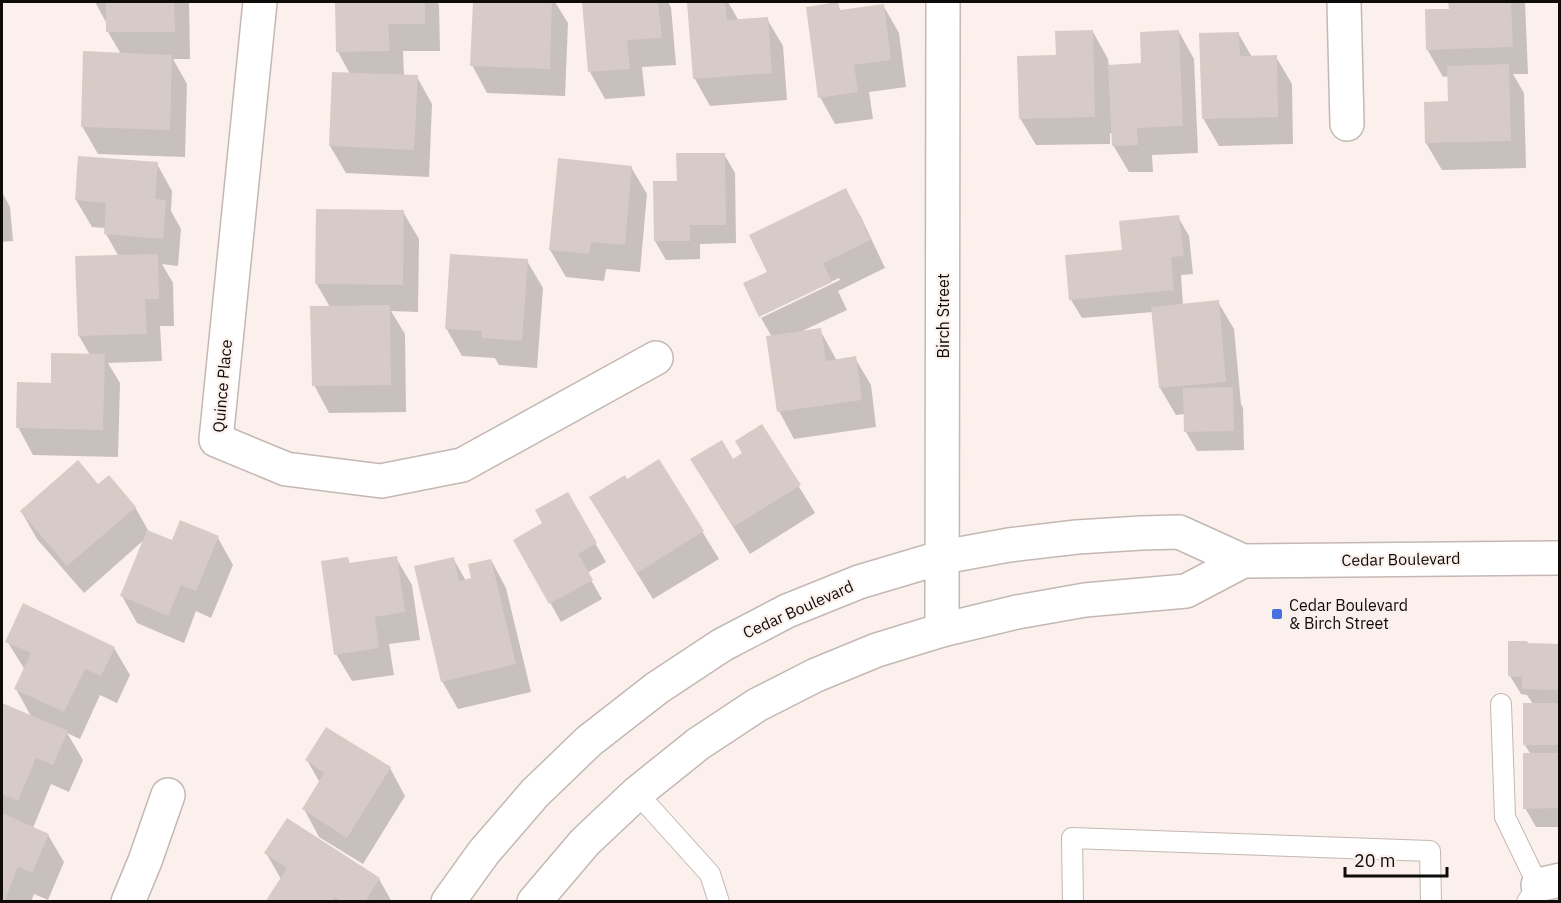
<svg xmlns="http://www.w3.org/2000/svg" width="1561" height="903" font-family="'IBM Plex Sans',sans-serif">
  <rect width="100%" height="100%" fill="#fbf0eb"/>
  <path fill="#0003" d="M95 2H189L190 59H173L187 84 185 157 98 154 82 126 121 54 108 32 107 24Z
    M337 2H437L439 5 440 51H403L404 76 417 77 432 104 429 177 346 173 330 146 350 74 338 52Z
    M474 2H555L568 23 565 96 487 93 472 65Z
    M583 2H668L671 7 676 65 642 67 645 96 605 99 590 72Z
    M688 2H728L739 21 767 19 783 46 787 100 710 106 695 79Z
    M1450 2H1525L1528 74H1513L1524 93 1526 168 1442 170 1426 143 1449 103V76L1443 77 1427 49 1450 10Z
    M837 4 841 11 883 5 899 33 906 87 869 92 873 119 835 124 820 97Z
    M1093 32 1108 59 1109 66 1143 64 1179 32 1194 59 1198 153 1152 155 1153 172H1129L1113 145 1112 133H1110V144L1036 145 1020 118 1057 56Z
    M1238 33 1252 57H1276L1292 84 1293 144 1219 146 1203 118Z
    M724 154 735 173 736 243 700 244V259L666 260 655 241V183L678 182Z
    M157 164 172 191 171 211 181 229 178 266 162 264 173 283 174 326H160L162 361 108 363 120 383 118 457 33 455 18 427 52 385 90 355 79 336 119 257 106 234V228L92 227 76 200Z
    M631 167 647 194 640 272 606 269 604 281 566 277 550 250Z
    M846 190 861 217 885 268 838 291 847 310 800 332 820 330 837 361 855 358 871 385 876 427 794 439 779 411 772 337 761 318 840 280 839 278 760 315 769 273Z
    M2 192 10 207 13 241 2 242Z
    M403 212 419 239 418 312 391 311 405 334 406 412 329 413 314 385 330 307 316 283Z
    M1178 217 1189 236 1193 274 1181 275 1183 305 1218 302 1234 329 1241 404 1243 408 1244 450 1197 451 1186 432 1185 414 1176 415 1160 388 1153 312 1082 318 1071 300 1124 251Z
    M527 261 543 288 537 368 499 365 495 358 462 356 446 328Z
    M762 426 815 513 750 554 708 487 733 461 744 453Z
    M659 461 719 559 653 599 607 525Z
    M98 486 135 507 149 532 172 542 218 538 233 565 211 618 196 611 184 643 137 623 122 596 145 539 84 593 37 539 21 511Z
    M567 494 606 562 587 573 602 599 561 622 515 540 544 524Z
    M396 558 412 585 420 640 389 644 394 675 352 681 336 654 348 559 350 564Z
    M453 558 466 581 473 579 491 560 506 588 531 692 458 709 442 681Z
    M7 641 114 648 130 675 117 703 100 695 80 739 67 733 83 760 69 792 51 784 33 828 48 835 64 862 48 900 34 894 31 902H2V705L32 718 16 689 25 670Z
    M1528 645H1560V827H1536L1525 808 1531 755 1525 745 1533 704 1527 695 1521 694 1510 676Z
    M307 760 390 768 405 796 363 864 319 837 304 809 320 783Z
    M288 820 379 879 392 902H267L281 879 266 853Z"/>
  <path fill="#d6cbc6" d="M106 2H174L175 32H106Z
    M335 2H425V24H388L390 51 336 52Z
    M473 2H552L550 69 470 66Z
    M582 2H658L662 38 627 40 630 69 588 72Z
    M687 2H725L727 20 768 17 772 73 693 79Z
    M838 2 840 10 884 4 891 60 854 65 858 92 818 98 806 7Z
    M1448 2H1511L1513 47 1426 50 1425 9H1449Z
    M1093 30 1095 117 1019 119 1017 56 1056 55 1055 31Z
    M1179 30 1183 126 1137 128 1138 145 1112 146 1108 65 1141 63 1140 32Z
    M1239 32 1240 56 1277 55 1278 117 1202 119 1199 33Z
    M83 51 172 55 170 130 81 127Z
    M1509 64 1511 141 1425 143 1424 102 1448 101 1447 66Z
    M332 72 418 75 414 150 329 146Z
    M676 153H725L726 225H690V241H654L653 181H677Z
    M78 156 158 162 155 199 166 200 163 239 104 234 106 203 75 200Z
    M558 158 632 166 625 245 591 242 589 254 549 250Z
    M846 188 871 240 823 263 832 282 759 317 743 283 767 272 749 235Z
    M316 209 404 210 403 285 315 284Z
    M1179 215 1184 256 1171 257 1174 290 1069 300 1065 255 1122 250 1119 221Z
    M158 254 159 299H145L147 334 78 336 75 256Z
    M450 254 528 259 522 341 482 338V331L445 329Z
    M1219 300 1226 382 1159 388 1151 307Z
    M390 305 391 385 312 386 310 306Z
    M821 328 826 361 856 356 862 400 777 412 766 336Z
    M51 353 105 354 103 430 16 428 17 382 51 383Z
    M1233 387 1234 431 1184 432 1183 388Z
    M762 424 801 485 733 527 690 459 722 440 733 459 742 453 735 441Z
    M659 459 704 531 637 573 589 497 625 475 627 479Z
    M78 460 98 484 109 475 136 507 67 566 20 511Z
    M568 492 597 543 578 554 593 580 549 604 513 540 542 523 535 510Z
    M180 520 219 536 196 591 181 585 168 616 120 596 147 530 172 540Z
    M397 556 405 612 375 617 379 648 334 655 321 561 348 557 349 563Z
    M454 557 459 581 471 578 468 564 491 559 516 664 441 682 414 566Z
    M23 603 115 647 101 676 85 669 64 712 14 689 31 653 5 642Z
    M1508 641H1527L1528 643 1560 644V690L1522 689V677L1508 676Z
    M2 703 68 731 53 765 36 758 18 801 2 794Z
    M1523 703H1560V745H1523Z
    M326 727 391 767 347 838 302 809 324 773 305 760Z
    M1523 753H1560V808L1523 809Z
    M2 813 49 834 32 873 18 867 4 902H2Z
    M287 818 380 878 365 902H342L335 897 332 902H265L287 868 264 853Z"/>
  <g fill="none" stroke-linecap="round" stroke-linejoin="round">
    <defs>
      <path id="lane" d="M1501 704 1505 817 1538 885 1527 902
        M637 793 710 874 719 902
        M1073 902 1072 838 1430 851 1431 902"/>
      <path id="street" d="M260 2 216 440 286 469 381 481 462 465 656 358
        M1344 2 1347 124
        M942 630 943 2
        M1538 885 1560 880
        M128 902 145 861 168 795"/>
      <path id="secondary" d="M448 902 484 852 535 793 589 741 657 688 722 645 787 611 859 582 943 557 1009 545 1077 537 1141 533 1179 532 1243 561 1560 558
        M534 902 585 842 637 793 698 744 757 705 816 675 877 650 942 630 1017 612 1085 600 1186 591 1243 561"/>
    </defs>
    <use href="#lane" stroke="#c3b8b3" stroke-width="22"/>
    <use href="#street" stroke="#c3b8b3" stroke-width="36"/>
    <use href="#secondary" stroke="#c3b8b3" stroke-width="36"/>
    <use href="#lane" stroke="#fff" stroke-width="20"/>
    <use href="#street" stroke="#fff" stroke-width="33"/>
    <use href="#secondary" stroke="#fff" stroke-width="33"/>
  </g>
  <rect fill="#4470e2" stroke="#fbf0eb" stroke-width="2" x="1271" y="608" width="12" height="12" rx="3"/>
  <g text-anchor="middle" stroke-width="4.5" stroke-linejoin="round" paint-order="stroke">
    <g font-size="16" fill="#0e0b09" stroke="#fbf0eb">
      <text transform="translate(943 316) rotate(-90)" y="6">Birch Street</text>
      <text transform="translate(222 386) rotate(-85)" y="6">Quince Place</text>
      <text transform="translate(1401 559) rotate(-1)" y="6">Cedar Boulevard</text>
      <text transform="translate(798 609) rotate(-24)" y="6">Cedar Boulevard</text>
    </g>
    <g font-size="16" fill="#0e0b09" stroke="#fbf0eb" text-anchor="start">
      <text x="1289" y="611">Cedar Boulevard<tspan x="1289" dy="18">&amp; Birch Street</tspan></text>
    </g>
  </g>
  <rect width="1561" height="903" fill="none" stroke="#0e0b09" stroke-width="6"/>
  <path d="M1345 867v9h102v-9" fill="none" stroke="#0e0b09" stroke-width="3"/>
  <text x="1354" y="867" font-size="18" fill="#0e0b09" stroke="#fbf0eb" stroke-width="4.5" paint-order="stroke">20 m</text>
</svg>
